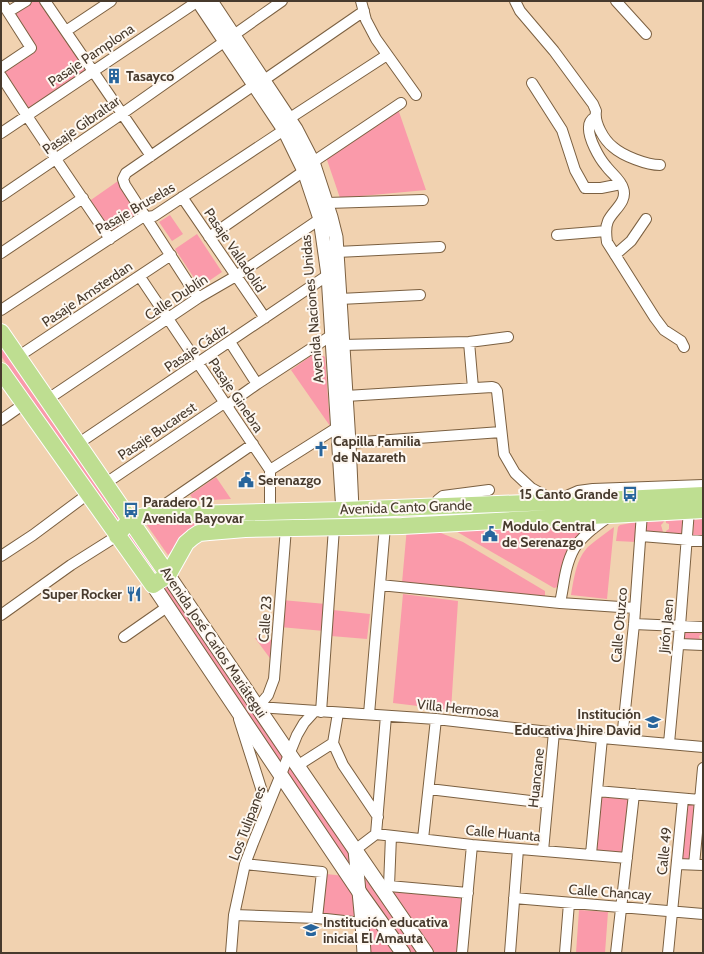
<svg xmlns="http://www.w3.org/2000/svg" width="704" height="954" font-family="Cabin,sans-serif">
  <rect width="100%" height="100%" fill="#f1d2b0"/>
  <path fill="#fa9aaa" d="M29 1H43L91 69 26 111 1 70 33 48 10 13Z
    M398 109 426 190 340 198 326 157Z
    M118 181 142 217 111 237 88 202Z
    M170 215 183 234 172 241 159 222Z
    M197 234 222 272 200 287 175 249Z
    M1 337 126 515 116 524 1 356Z
    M315 353H319L325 357 330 426 291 370Z
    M216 477 231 499 195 501 190 495Z
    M338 514 337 522 196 529 168 555 144 521Z
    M604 518 581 537 558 587 554 588 447 526Z
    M685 519V534L666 533V531L669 529V524L666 523V521Z
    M703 519V536L693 535 694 520Z
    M664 521 663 523 661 525 663 532 645 531V522Z
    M637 522 636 542 616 541 618 527 620 525Z
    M407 527 441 533 463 542 545 591V596L402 583Z
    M614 527 607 599 571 595C574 579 576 558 589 546 597 539 606 533 614 527Z
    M132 534 159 572 156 575 151 574 127 539 129 535Z
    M167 585 285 753 281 764 163 591 164 587Z
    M403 594 458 601 451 710 393 703Z
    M282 600 326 604 324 631 280 627Z
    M333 610 370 614 367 639 331 636Z
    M703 630 702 634 699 636 701 643 685 640 683 638 684 632 686 631Z
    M255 638 273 640 272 661Z
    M290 764 354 854 352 870 286 773Z
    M600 797 629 798 625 854 596 851Z
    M684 804 696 805 690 861 678 860Z
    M363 868 421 953H411L364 886Z
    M326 874 345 876 356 893 359 922 322 917Z
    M395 888 465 894 460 953H435L393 892Z
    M579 910 608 912 605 953H576Z
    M368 915 398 953H370Z"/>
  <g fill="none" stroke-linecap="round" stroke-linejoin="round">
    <defs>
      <path id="minor" d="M1 1 31 48 1 68
        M45 1 151 156
        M361 1 366 20 376 39 416 95
        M515 1 520 11 554 51 593 104 596 111C594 123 604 140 613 147 623 156 647 165 660 165
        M616 1 646 34
        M8 12 26 1
        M66 31 111 1
        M1 76C36 131 73 184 110 239
        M264 80 364 11
        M532 83 562 130 575 170 585 188H601L621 184
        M595 117C592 119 589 122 589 127 588 138 599 158 606 166 611 173 621 180 623 188 628 202 613 210 608 221 605 228 606 235 607 242L655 318 664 330 681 341 684 347
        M290 118 387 55
        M1 133 198 1
        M1 196 123 113 282 1
        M182 197 265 318
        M327 203 423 200
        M557 235 606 231
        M209 237 304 171 313 162 401 103
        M337 252 440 247
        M1 253 83 198
        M615 255 631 241 646 219
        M140 277 270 470
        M198 298 125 185 123 179 126 173 254 85
        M340 299 420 295
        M1 310 141 218 154 216 284 130
        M230 342 257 384
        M469 342 473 388
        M342 345 469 342 508 337
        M19 356 171 255
        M346 396 492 387 495 388 497 391 504 454 515 473 531 488 555 501 578 491 593 489 703 485
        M48 399 198 298 236 276 320 219
        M226 406 257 384 332 335H337
        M1 420 24 404
        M79 443 328 275
        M349 443 501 432
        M270 470 338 427
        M106 483 224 403
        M436 506 438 500 443 496 489 490
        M270 512V470
        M151 514 253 444
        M641 536 703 541
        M1 556 33 535 88 494
        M380 585 560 603 635 608
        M560 603C564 585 565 565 574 549 582 535 599 524 611 515
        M1 615 71 565 117 536
        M634 624 703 627
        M124 637 167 607
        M679 644 703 645
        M258 707 436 719 602 738 703 747
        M258 707 268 695 274 679 286 528
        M321 712 334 528
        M338 713 333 743 343 765 378 817
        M369 714 385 526
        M239 719 267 807
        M622 739 634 624 642 513
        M669 743 680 626 689 510
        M297 766 333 743
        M429 789 547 803
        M597 791 700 800
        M376 834 472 845 627 858
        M423 839 436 719
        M355 850 376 834 386 716
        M543 851 554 732
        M591 854 602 738
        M245 864 322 872 317 918
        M677 864 703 865
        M694 865 703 768
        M389 886 391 836
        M382 889 389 886 468 893
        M514 898 703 914
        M234 915 317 918 362 923
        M231 953 234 915 245 864 253 843 297 735 304 723 314 712
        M462 953 472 845
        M510 953 518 849
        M565 953 569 903
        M616 953 634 794
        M668 953 683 799"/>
      <path id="tertiary" d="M198 1 284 130 304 171 320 219 328 275 344 528
        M211 1 296 129 313 162 331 217 336 237 340 299 349 443 352 509
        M355 850 362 923 364 953"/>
      <path id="secondary" d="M168 575 290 755 426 953
        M153 585 360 893 403 953"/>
      <path id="primary" d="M1 332 168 575
        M1 371 153 585 168 575 186 543 193 537 199 533 209 532 245 529 402 526 703 510
        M117 536 130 519 150 515 343 510 603 500 703 495"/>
    </defs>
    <use href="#minor" stroke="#7b6041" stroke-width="12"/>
    <use href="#tertiary" stroke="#7b6041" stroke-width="15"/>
    <use href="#secondary" stroke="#7b6041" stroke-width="16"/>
    <use href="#primary" stroke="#fff" stroke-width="18"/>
    <use href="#minor" stroke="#fff" stroke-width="10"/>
    <use href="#tertiary" stroke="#fff" stroke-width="13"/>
    <use href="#secondary" stroke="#fff" stroke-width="14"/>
    <use href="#primary" stroke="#bede91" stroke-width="16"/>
  </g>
  <defs>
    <symbol id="building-bare" viewBox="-9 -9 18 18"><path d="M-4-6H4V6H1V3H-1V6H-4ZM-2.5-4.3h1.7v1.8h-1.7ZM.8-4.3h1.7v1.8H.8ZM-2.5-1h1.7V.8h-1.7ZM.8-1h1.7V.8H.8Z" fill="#28659c" stroke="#fef8f1" stroke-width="2.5" paint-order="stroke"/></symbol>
    <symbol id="church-bare" viewBox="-9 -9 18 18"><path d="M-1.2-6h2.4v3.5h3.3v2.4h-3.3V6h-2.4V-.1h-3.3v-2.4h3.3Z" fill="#28659c" stroke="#fef8f1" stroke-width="2.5" paint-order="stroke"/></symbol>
    <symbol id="civic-bare" viewBox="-9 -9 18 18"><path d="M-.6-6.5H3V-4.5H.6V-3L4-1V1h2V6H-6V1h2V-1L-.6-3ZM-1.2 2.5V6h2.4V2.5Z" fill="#28659c" stroke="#fef8f1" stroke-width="2.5" paint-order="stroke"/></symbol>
    <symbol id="bus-bare" viewBox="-9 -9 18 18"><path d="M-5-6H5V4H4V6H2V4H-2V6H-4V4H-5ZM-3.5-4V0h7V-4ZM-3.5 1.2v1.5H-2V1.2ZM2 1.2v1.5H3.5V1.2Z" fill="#28659c" stroke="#fef8f1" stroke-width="2.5" paint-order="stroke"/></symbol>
    <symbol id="restaurant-bare" viewBox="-9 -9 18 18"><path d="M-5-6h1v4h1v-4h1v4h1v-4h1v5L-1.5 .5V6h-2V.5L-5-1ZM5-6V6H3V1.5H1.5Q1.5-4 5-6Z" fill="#28659c" stroke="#fef8f1" stroke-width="2.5" paint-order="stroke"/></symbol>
    <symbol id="school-bare" viewBox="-9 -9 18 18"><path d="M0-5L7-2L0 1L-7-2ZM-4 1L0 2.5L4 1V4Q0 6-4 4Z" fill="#28659c" stroke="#fef8f1" stroke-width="2.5" paint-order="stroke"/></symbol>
  </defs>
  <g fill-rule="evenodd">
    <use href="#building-bare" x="103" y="65" width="22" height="22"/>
    <use href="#church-bare" x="310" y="438" width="22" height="22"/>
    <use href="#civic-bare" x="235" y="469" width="22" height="22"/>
    <use href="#bus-bare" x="619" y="483" width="22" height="22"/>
    <use href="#bus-bare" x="120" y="499" width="22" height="22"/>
    <use href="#civic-bare" x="479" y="523" width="22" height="22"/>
    <use href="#restaurant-bare" x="123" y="583" width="22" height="22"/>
    <use href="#school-bare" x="642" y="711" width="22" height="22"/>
    <use href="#school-bare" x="300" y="919" width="22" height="22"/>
  </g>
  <g text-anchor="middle" stroke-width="4" stroke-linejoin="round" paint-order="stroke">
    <g font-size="14" fill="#473a2d" stroke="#fef8f1">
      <text transform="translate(91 55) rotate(-34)" y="5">Pasaje Pamplona</text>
      <text transform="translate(81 125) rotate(-35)" y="5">Pasaje Gibraltar</text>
      <text transform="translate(135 208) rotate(-30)" y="5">Pasaje Bruselas</text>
      <text transform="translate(235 250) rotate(56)" y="5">Pasaje Valladolid</text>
      <text transform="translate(87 294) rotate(-34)" y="5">Pasaje Amsterdan</text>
      <text transform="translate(176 297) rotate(-33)" y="5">Calle Dublín</text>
      <text transform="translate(312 309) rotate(-95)" y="5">Avenida Naciones Unidas</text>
      <text transform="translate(196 348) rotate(-34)" y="5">Pasaje Cádiz</text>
      <text transform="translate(236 395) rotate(56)" y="5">Pasaje Ginebra</text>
      <text transform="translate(157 431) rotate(-34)" y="5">Pasaje Bucarest</text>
      <text transform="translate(406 507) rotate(-2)" y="5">Avenida Canto Grande</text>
      <text transform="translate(265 619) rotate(-86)" y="5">Calle 23</text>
      <text transform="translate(619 625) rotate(-85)" y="5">Calle Otuzco</text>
      <text transform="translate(666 626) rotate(-85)" y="5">Jirón Jaen</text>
      <text transform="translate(214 642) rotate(56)" y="5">Avenida José Carlos Mariátegui</text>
      <text transform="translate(458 708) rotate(6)" y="5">Villa Hermosa</text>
      <text transform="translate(536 778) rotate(-84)" y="5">Huancane</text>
      <text transform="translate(247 823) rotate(-69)" y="5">Los Tulipanes</text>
      <text transform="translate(503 833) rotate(5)" y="5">Calle Huanta</text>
      <text transform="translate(664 851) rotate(-84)" y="5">Calle 49</text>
      <text transform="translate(610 892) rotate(4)" y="5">Calle Chancay</text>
    </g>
    <g font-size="14" font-weight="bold" fill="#473a2d" stroke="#fef8f1" text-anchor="start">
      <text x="126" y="81">Tasayco</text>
      <text x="333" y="446">Capilla Familia<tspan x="333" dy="16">de Nazareth</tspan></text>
      <text x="258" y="485">Serenazgo</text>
      <text x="618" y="499" text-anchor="end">15 Canto Grande</text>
      <text x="143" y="507">Paradero 12<tspan x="143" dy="16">Avenida Bayovar</tspan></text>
      <text x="502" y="531">Modulo Central<tspan x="502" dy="16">de Serenazgo</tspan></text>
      <text x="122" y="599" text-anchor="end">Super Rocker</text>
      <text x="641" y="719" text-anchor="end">Institución<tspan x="641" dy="16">Educativa Jhire David</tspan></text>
      <text x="323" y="927">Institución educativa<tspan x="323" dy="16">inicial El Amauta</tspan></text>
    </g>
  </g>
  <rect width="704" height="954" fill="none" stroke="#473a2d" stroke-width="4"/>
</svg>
